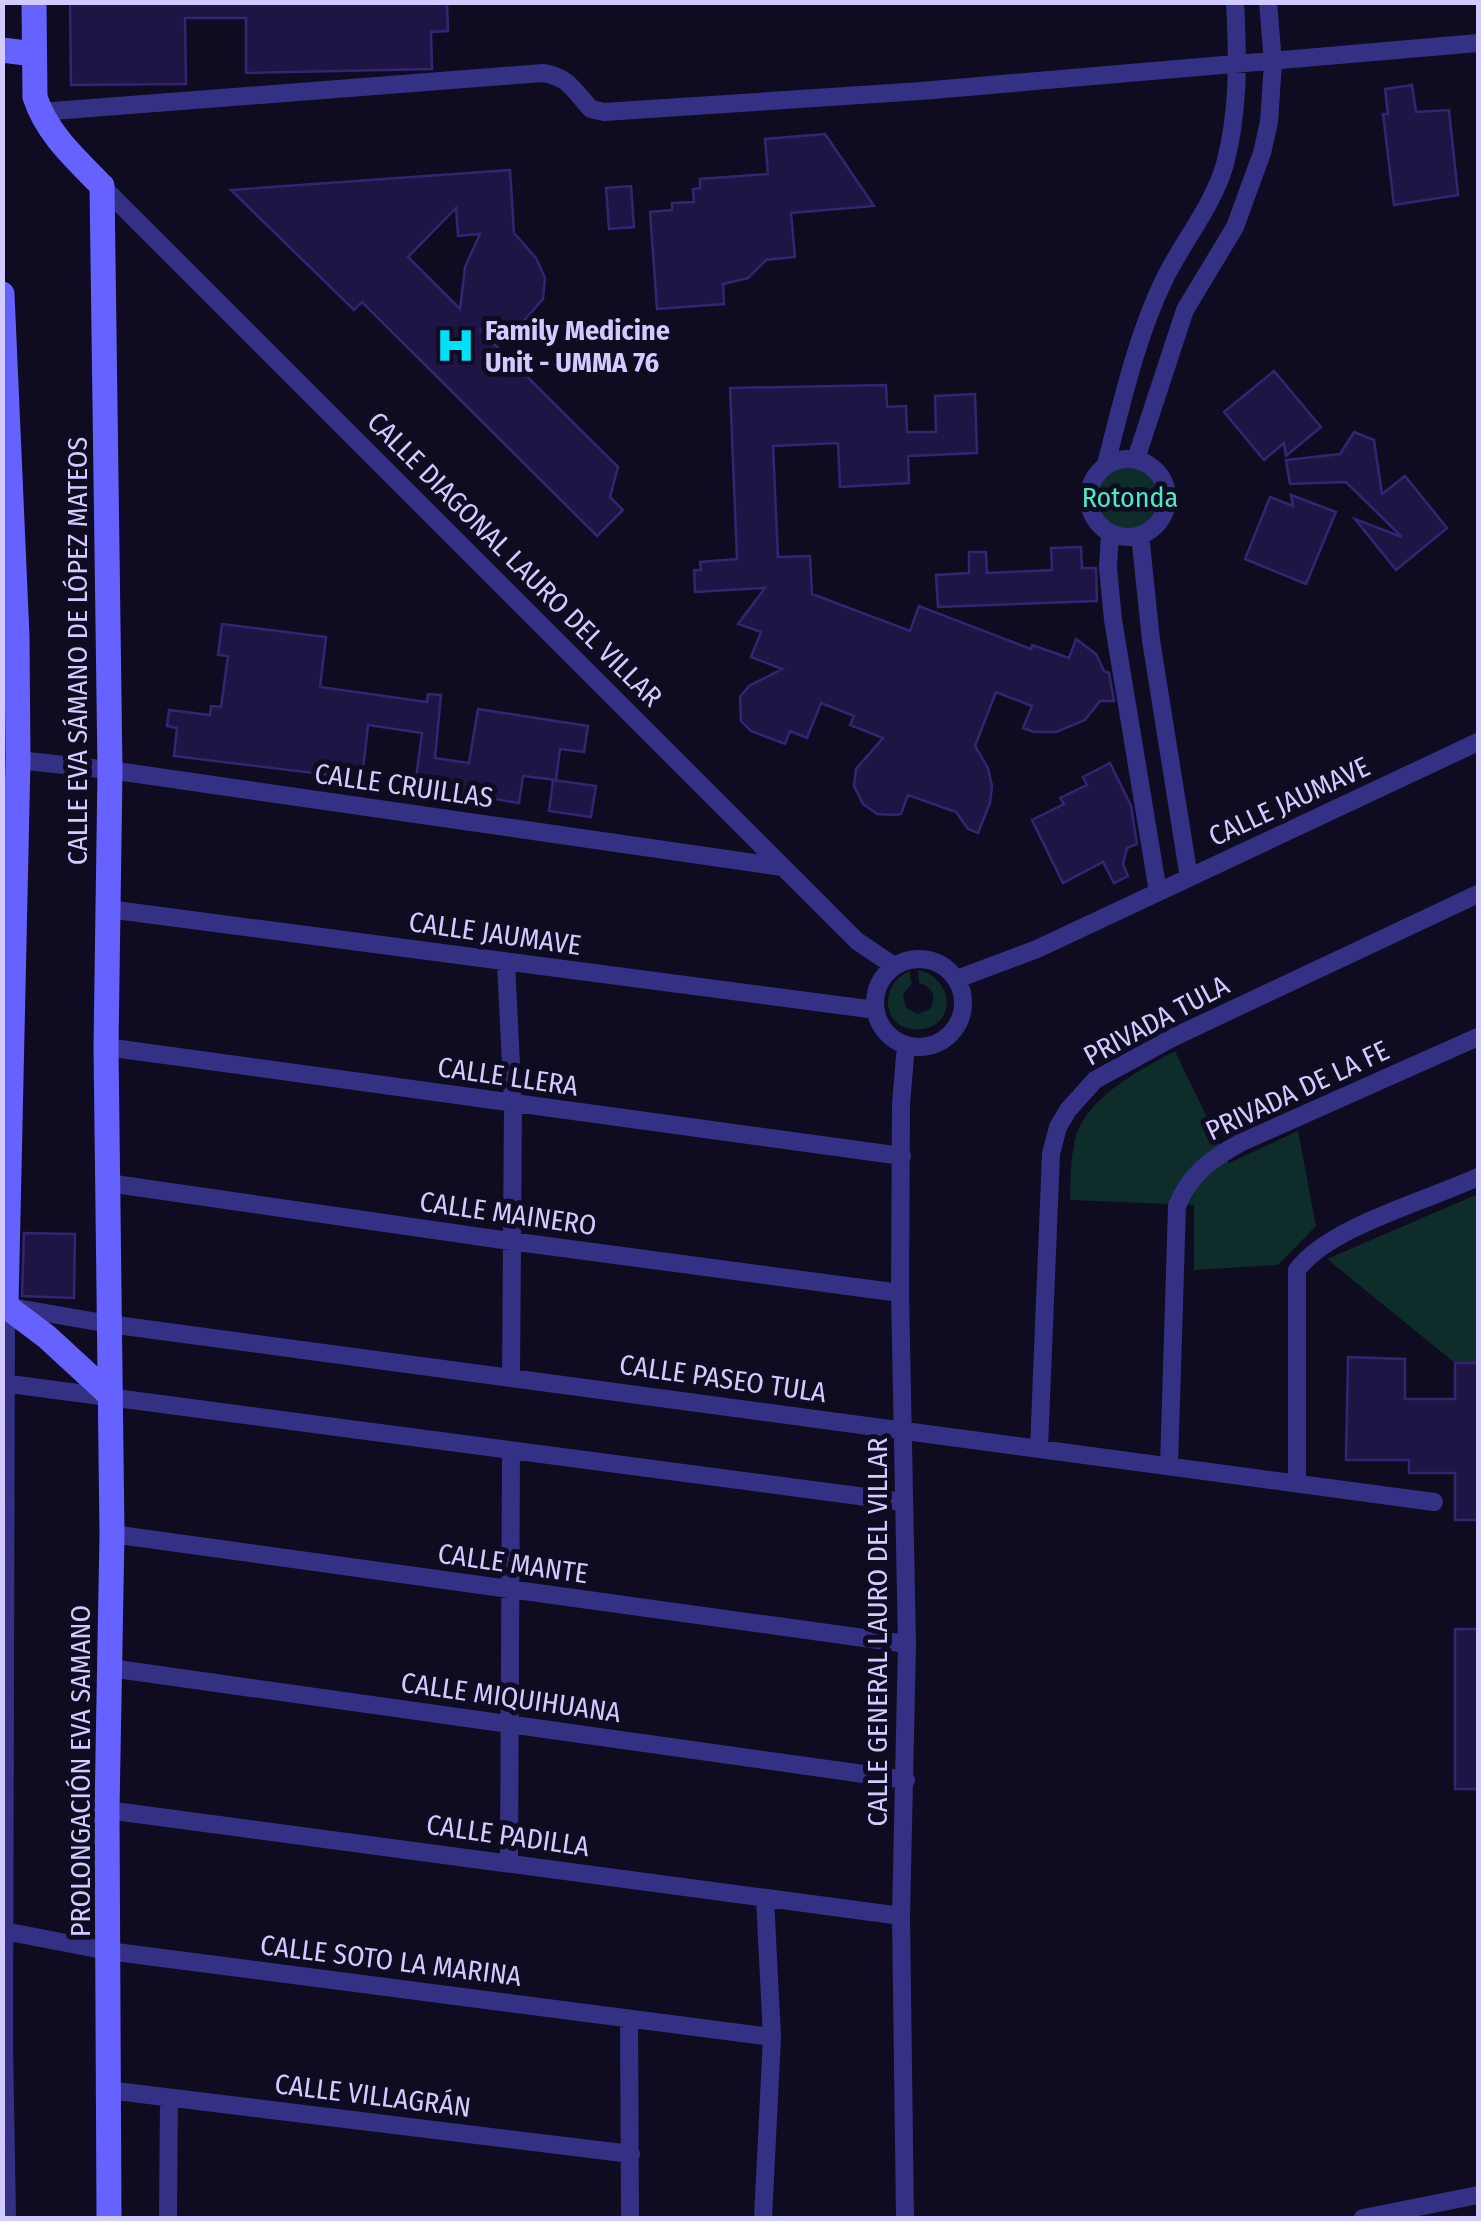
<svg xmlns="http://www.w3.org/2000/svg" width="1481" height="2221" font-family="'Fira Sans Condensed',sans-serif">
  <rect width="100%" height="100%" fill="#0f0b21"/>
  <path fill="#0d2c2a" d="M1096 497a34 34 0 1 1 68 0a34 34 0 1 1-68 0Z
    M918 970C952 976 959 1025 921 1029 883 1034 876 986 909 971L912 984 903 994 906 1008 918 1014 930 1009C937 996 933 987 919 983Z
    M1175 1051 1229 1163 1298 1131 1316 1226 1278 1265 1194 1270V1205L1070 1200C1071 1182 1070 1162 1074 1145 1082 1099 1138 1071 1175 1051Z
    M1478 1194V1362L1455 1363 1327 1259Z"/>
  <path fill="#1e1544" stroke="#342572" stroke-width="2.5" fill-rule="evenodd" d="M70 2 447 3 448 31 431 32 432 69 246 73V18H185L186 84 71 85Z
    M1412 85 1416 112 1449 110 1458 195 1394 205 1383 114H1388L1385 89Z
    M825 134 874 206 791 213 795 257 766 260 748 278 723 284 724 304 657 309 650 212 672 210V203L694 202 693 189 700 188V179L768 174 765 139Z
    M510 170 514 233 536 258 545 278 543 299 523 322 480 330 618 467 610 497 623 510 597 536 362 302 354 310 231 190ZM456 208 458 236 480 234 465 267 460 309 408 257Z
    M631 186 634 227 609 229 606 188Z
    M1274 371 1321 427 1286 456 1284 443 1264 460 1224 412Z
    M886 385 887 407 906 406 907 432H936L935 396 975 394 977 453 908 456 909 483 840 487 838 443 773 446 778 557 810 556 812 594 910 631 919 606 1031 649 1032 645 1069 658 1076 639 1096 654 1104 671 1109 673 1114 701H1100L1085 720 1056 732H1034L1023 728 1032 706 996 692 975 746 988 768 992 786 990 803 978 833 968 829 956 812 908 795 901 814 895 815 877 814 863 804 854 786 856 769 883 738 850 725 854 716 821 703 807 738 790 731 785 744 751 731 741 721 740 697 749 686 782 669 751 657 761 632 738 624 765 588 695 592 694 570H701L700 562 737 559 730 388Z
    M1354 432 1374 440 1382 494 1405 476 1447 528 1396 570 1355 519 1402 537 1346 482 1290 484 1286 460 1340 454Z
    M1291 495 1336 512 1306 584 1245 559 1270 497 1293 506Z
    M1081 547 1082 568H1096L1097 601 938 607 936 575 969 573V552H986L987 573 1052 570 1051 548Z
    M222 624 326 637 320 687 427 702 428 694 441 695 435 758 469 763 478 709 588 726 584 752 560 749 556 780 523 776 519 803 415 786 422 733 368 725 362 779 174 756 177 728 167 726 169 710 210 715 211 706 221 707 228 656 218 655Z
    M1110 763 1131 806 1137 844 1127 848 1123 864 1128 876 1114 883 1103 862 1063 883 1032 820 1064 804 1060 798 1087 785 1083 777Z
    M553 780 596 786 591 817 549 811Z
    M24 1233 75 1234 74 1298 22 1296Z
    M1348 1357 1405 1359V1399H1455V1363H1478V1520H1455V1473H1409V1460H1346Z
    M1455 1629H1478V1789H1455Z"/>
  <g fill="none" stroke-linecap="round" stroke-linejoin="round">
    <path stroke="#343185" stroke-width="18" d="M40 112 543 73C569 77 574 91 591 109L604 112 921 91 1478 43
      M102 186 857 941 894 966
      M1089 498a39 39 0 1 1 78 0a39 39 0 1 1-78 0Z
      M1136 459 1185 310 1235 227 1262 153 1269 122 1273 63 1268 2
      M1106 464C1122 403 1136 338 1164 280 1183 241 1213 206 1225 164 1239 111 1238 57 1235 2
      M1110 533 1108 568 1113 620 1158 892
      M1140 535 1151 640 1189 878
      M18 760 110 770 782 867
      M108 909 876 1010
      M875 1003a44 44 0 1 1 88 0a44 44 0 1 1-88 0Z
      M506 963 513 1105 511 1378
      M957 979 1037 949 1478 742
      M106 1047 902 1156
      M108 1183 510 1241 900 1293
      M2 1383 904 1502
      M1039 1448 1051 1154 1058 1127 1068 1110 1095 1080 1174 1037 1478 894
      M1169 1466 1177 1206C1189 1175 1211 1159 1240 1143L1478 1037
      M1297 1483V1270C1330 1226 1427 1201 1478 1177
      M112 1534 907 1644
      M110 1668 906 1780
      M107 1810 901 1916
      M509 1863 511 1451
      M4 1931 108 1951 772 2037
      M629 2019 630 2218
      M108 2090 631 2154
      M7 2218 4 2045 6 1306 109 1324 1434 1502
      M168 2218 169 2098
      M763 2218 772 2037 765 1898
      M905 2218 901 1916 907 1644 900 1293 901 1104 906 1045
      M1363 2218 1478 2195"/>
    <path stroke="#6562ff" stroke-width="25" d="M34 2 35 97C47 134 76 159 102 186L110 770 106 1047 112 1534 107 1810 109 2218
      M2 50 34 54
      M2 294 17 636 18 760 6 1306
      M6 1306 47 1337 110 1395"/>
  </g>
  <defs>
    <symbol id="hospital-bare" viewBox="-9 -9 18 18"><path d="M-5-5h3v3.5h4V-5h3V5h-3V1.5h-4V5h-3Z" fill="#00e0f6" stroke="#0f0b21" stroke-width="2.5" paint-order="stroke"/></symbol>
  </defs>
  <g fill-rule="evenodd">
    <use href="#hospital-bare" x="428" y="318" width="55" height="55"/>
  </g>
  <g text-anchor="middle" stroke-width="10" stroke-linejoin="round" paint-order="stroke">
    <g font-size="28" font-weight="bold" fill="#d1cbff" stroke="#0f0b21" text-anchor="start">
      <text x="485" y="340">Family Medicine<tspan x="485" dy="32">Unit - UMMA 76</tspan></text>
    </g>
    <g font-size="28" fill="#4ceac1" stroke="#0f0b21">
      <text x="1130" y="507">Rotonda</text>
    </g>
    <g font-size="28" fill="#d1cbff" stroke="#0f0b21">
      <text transform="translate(515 559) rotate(45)" y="10">CALLE DIAGONAL LAURO DEL VILLAR</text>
      <text transform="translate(77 651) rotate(-90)" y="10">CALLE EVA SÁMANO DE LÓPEZ MATEOS</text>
      <text transform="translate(404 785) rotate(8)" y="10">CALLE CRUILLAS</text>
      <text transform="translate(1289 801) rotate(-25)" y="10">CALLE JAUMAVE</text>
      <text transform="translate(495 933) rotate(8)" y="10">CALLE JAUMAVE</text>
      <text transform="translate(1156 1020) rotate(-28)" y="10">PRIVADA TULA</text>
      <text transform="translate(508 1076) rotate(8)" y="10">CALLE LLERA</text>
      <text transform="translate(1297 1090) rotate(-25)" y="10">PRIVADA DE LA FE</text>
      <text transform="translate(508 1213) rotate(8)" y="10">CALLE MAINERO</text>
      <text transform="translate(723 1378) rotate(8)" y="10">CALLE PASEO TULA</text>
      <text transform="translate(513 1563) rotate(8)" y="10">CALLE MANTE</text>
      <text transform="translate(877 1632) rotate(-90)" y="10">CALLE GENERAL LAURO DEL VILLAR</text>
      <text transform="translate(511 1697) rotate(8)" y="10">CALLE MIQUIHUANA</text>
      <text transform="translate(80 1771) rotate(-90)" y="10">PROLONGACIÓN EVA SAMANO</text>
      <text transform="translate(508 1835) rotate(8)" y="10">CALLE PADILLA</text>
      <text transform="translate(391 1960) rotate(7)" y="10">CALLE SOTO LA MARINA</text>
      <text transform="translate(373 2095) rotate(7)" y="10">CALLE VILLAGRÁN</text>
    </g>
  </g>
  <rect width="1481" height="2221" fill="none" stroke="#d1cbff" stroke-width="10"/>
</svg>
